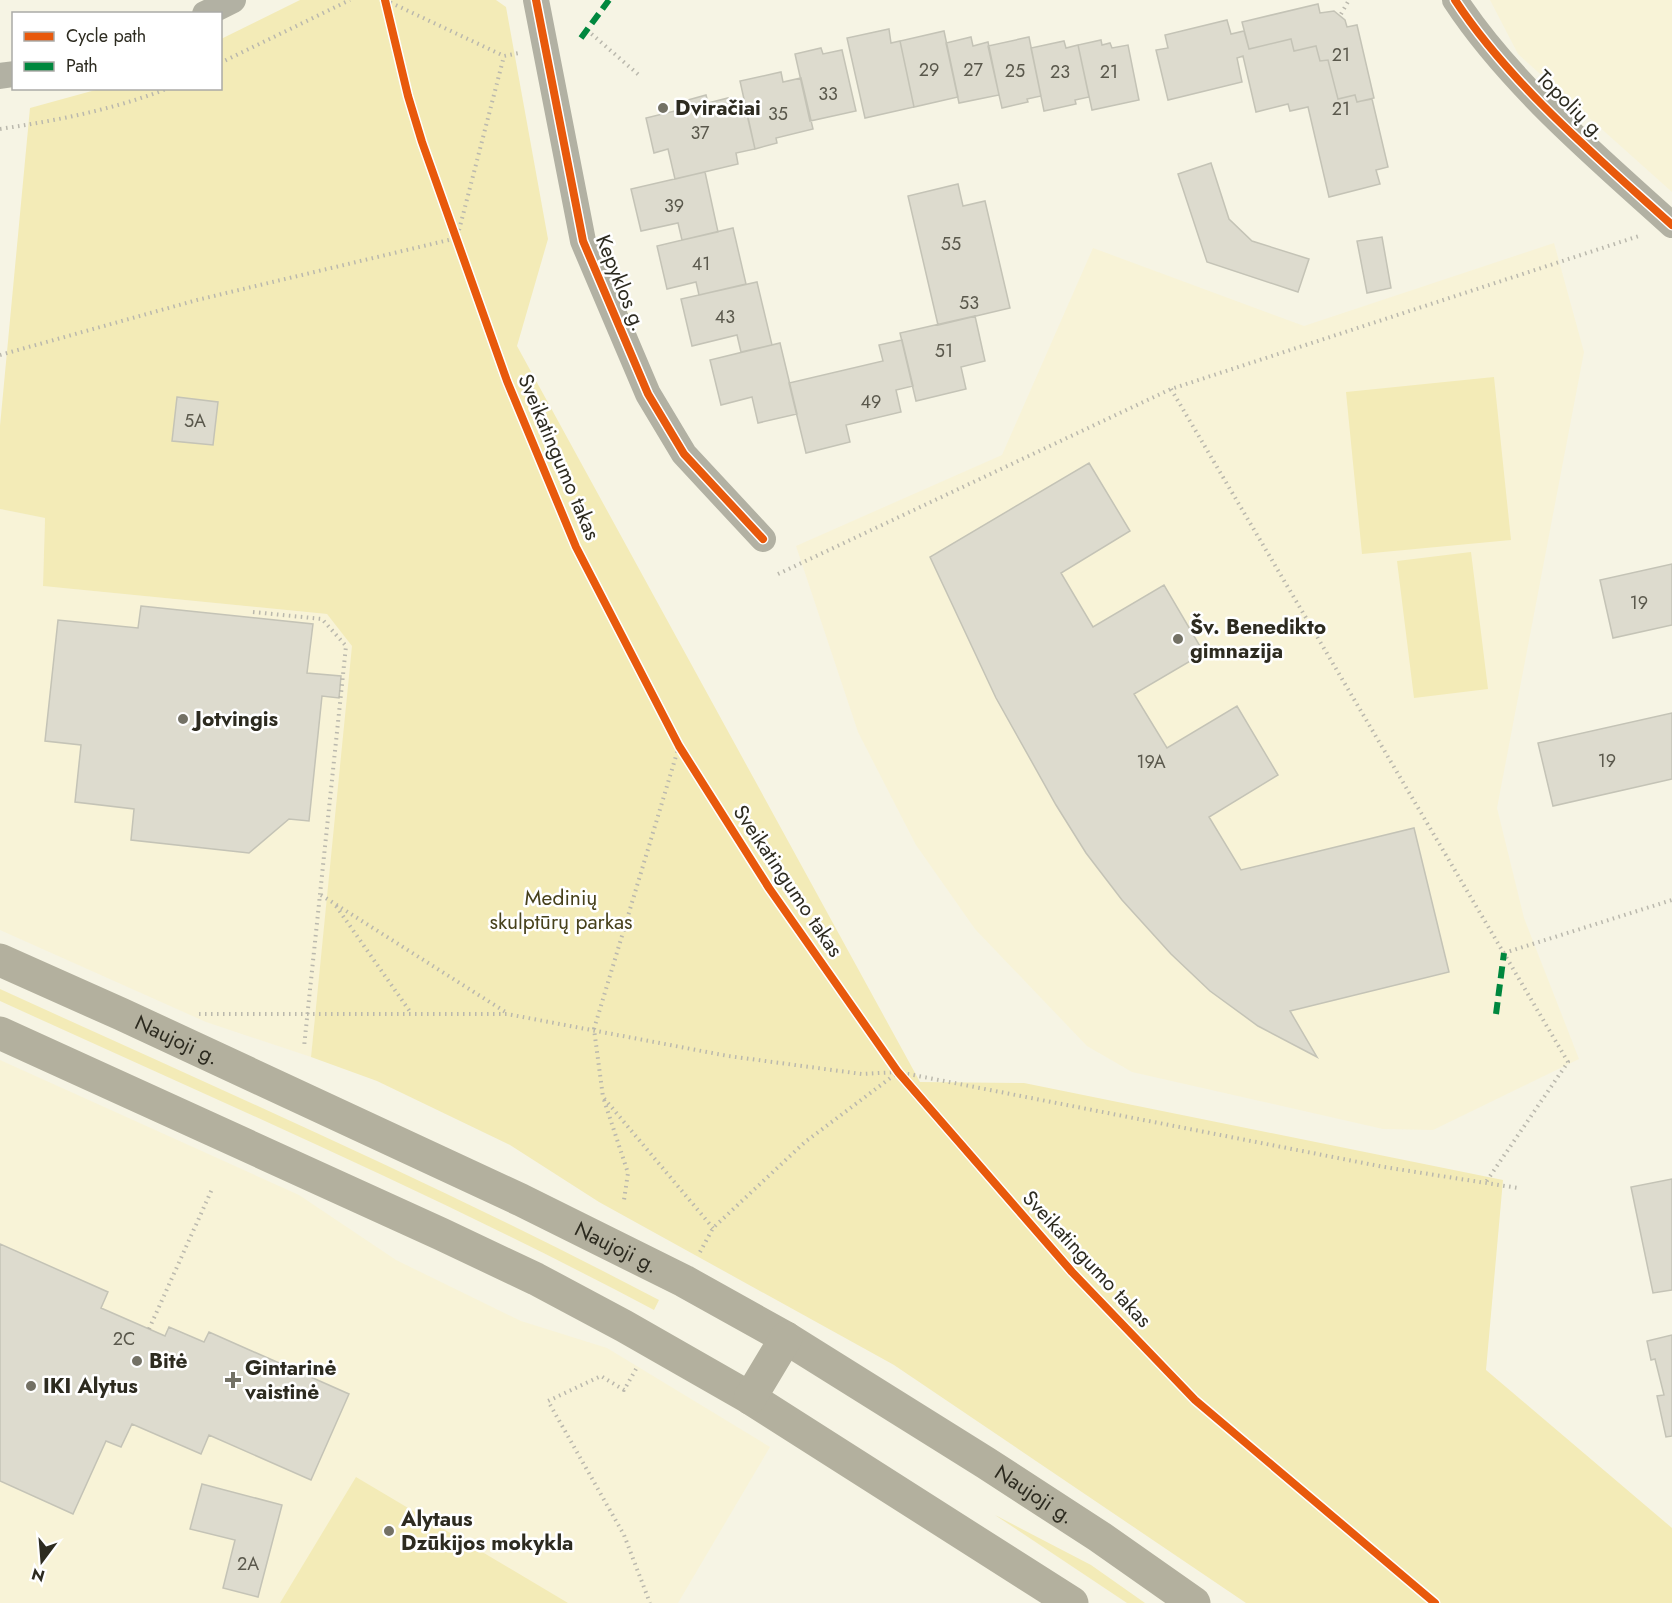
<svg xmlns="http://www.w3.org/2000/svg" width="1672" height="1603" font-family="Jost,sans-serif">
  <rect width="100%" height="100%" fill="#f6f4e4"/>
  <path fill="#f8f3d7" d="M1490 0H1672V192L1518 54Z
    M1554 243 1584 352 1497 808 1524 918 1579 1059 1433 1130 1383 1129 1132 1072 1087 1046 975 929 916 845 858 732 796 546 1002 455 1093 248 1304 326Z
    M0 509 45 518 43 586 327 614 353 646 311 1057 206 1022 0 930Z
    M0 1060 299 1195 396 1260 521 1321 607 1348 770 1447 678 1603H0Z"/>
  <path fill="#f3ebb7" d="M300 0H496L506 7 548 239 517 346 920 1082 1024 1083 1503 1180 1486 1370 1672 1528V1603H1246L894 1365 599 1202 510 1145 377 1081 311 1057 352 646 327 614 43 586 45 518 0 509V426L30 108 99 89 220 88 221 39Z
    M1494 377 1511 540 1362 554 1346 392Z
    M1471 552 1488 689 1414 698 1397 561Z
    M0 989C221 1090 444 1187 659 1300L654 1310C441 1197 219 1101 0 1001Z
    M356 1477 568 1603H280Z
    M995 1515 1091 1565 1145 1603H1127Z"/>
  <path fill="#dddbce" stroke="#c4c3b6" stroke-width="1.5" d="M1318 4 1320 13 1334 11 1345 20 1347 27 1357 25 1374 98 1357 102 1355 95 1338 99 1328 60 1320 61 1316 46 1294 51 1291 39 1249 49 1242 22Z
    M1227 20 1231 34 1244 31 1249 49 1291 39 1294 51 1316 46 1320 61 1328 60 1338 99 1355 95 1357 102 1372 99 1388 167 1376 170 1380 184 1329 197 1308 107 1290 111 1288 104 1256 112 1243 56 1237 58 1242 82 1168 100 1156 50 1168 48 1165 35Z
    M889 29 891 43 900 41 914 107 865 118 847 38Z
    M944 31 958 97 914 107 900 41Z
    M971 37 973 46 988 42 999 95 959 103 946 43Z
    M1029 37 1041 96 1027 99 1028 102 1002 108 988 46Z
    M1101 40 1102 45 1110 43 1112 48 1128 45 1139 100 1092 110 1078 45Z
    M1064 41 1066 48 1078 45 1089 97 1075 100 1076 104 1044 111 1031 48Z
    M821 48 823 54 842 50 856 111 810 121 795 54Z
    M781 72 783 82 801 78 813 129 776 138 777 143 755 149 740 81Z
    M706 95 708 103 728 98 731 109 745 106 755 149 736 153 738 164 675 179 668 149 654 153 646 118 679 110 677 103Z
    M1211 163 1229 219 1252 241 1309 259 1298 292 1207 262 1178 174Z
    M705 172 718 232 682 240 678 223 641 231 631 189Z
    M958 184 963 206 985 201 1010 308 938 325 908 196Z
    M733 228 746 284 699 295 696 282 667 289 657 246Z
    M1382 237 1391 288 1367 293 1357 241Z
    M757 282 772 345 741 352 737 335 692 346 681 299Z
    M975 316 985 361 961 367 966 389 916 401 900 333Z
    M902 340 913 386 896 390 901 412 846 425 850 442 806 453 789 383 883 361 879 345Z
    M780 343 797 414 758 423 752 397 721 405 710 360Z
    M177 397 218 402 213 445 172 441Z
    M1089 463 1130 531 1061 573 1093 627 1164 585 1204 653 1134 694 1167 748 1237 706 1278 775 1209 817 1241 870 1414 828 1449 972 1290 1011 1317 1057 1258 1026 1210 991 1171 954 1122 900 1086 853 1056 805 996 698 930 557Z
    M1672 564V625L1613 638 1600 580Z
    M141 606 313 624 307 673 341 676 339 698 322 696 309 821 289 819 249 853 131 840 134 809 75 802 81 745 45 741 58 620 138 628Z
    M1672 713V779L1553 806 1538 743Z
    M1672 1179V1290L1653 1293 1631 1187Z
    M0 1244 108 1292 101 1308 165 1336 169 1327 204 1342 209 1332 349 1394 311 1480 209 1435 201 1454 132 1424 121 1447 106 1441 73 1514 0 1481Z
    M1672 1335V1436L1666 1437 1657 1396 1664 1395 1655 1359 1651 1360 1647 1341Z
    M202 1484 282 1505 258 1597 223 1588 235 1540 190 1529Z"/>
  <g fill="none" stroke-linecap="round" stroke-linejoin="round">
    <path stroke="#bab8ad" stroke-width="4" stroke-dasharray="1.5 4.5" stroke-linecap="butt" d="M385 0 504 56 519 53
      M1341 14 1349 0
      M587 30 640 76
      M220 63 350 0
      M0 129C59 120 112 110 169 88
      M0 355 197 300 457 238 504 56
      M1171 389 1568 1062 1486 1182
      M778 574 1171 389 1642 235
      M253 612 322 619 346 646 304 1047
      M679 746 594 1029 603 1097 713 1228
      M321 895 507 1013
      M336 906 411 1013
      M1504 953 1672 900
      M199 1014H507L728 1056 862 1074 898 1072 1384 1167 1518 1188
      M604 1100 628 1173 624 1200
      M700 1252 713 1228 805 1142 897 1073
      M149 1329 213 1187
      M636 1369 624 1390 601 1376 548 1401 624 1535 650 1603"/>
    <path stroke="#b2b1a3" stroke-width="26" d="M536 0 583 241 648 394 684 454 763 539
      M1455 0C1510 84 1598 158 1672 225
      M205 14 233 0
      M0 76 14 74"/>
    <g stroke="#b3b09e" stroke-width="33">
      <path id="s1" d="M0 960 121 1014 521 1200 684 1281 786 1338 986 1463 1100 1537 1194 1603"/>
      <path d="M0 1033 441 1234 536 1279 624 1326 750 1398 1072 1603"/>
      <path d="M750 1398 786 1338"/>
    </g>
    <path stroke="#00873e" stroke-width="6" stroke-dasharray="12 6" stroke-linecap="butt" d="M581 38 609 0
      M1496 1014 1504 953"/>
    <defs>
      <path id="cycleway" d="M385 0 408 96 422 142 507 381 576 547 679 746 769 888 898 1072 1072 1272 1195 1400 1435 1603
        M536 0 583 241 648 394 684 454 763 539
        M1455 0C1510 84 1598 158 1672 225"/>
    </defs>
    <use href="#cycleway" stroke="#fff" stroke-width="11"/>
    <use href="#cycleway" stroke="#e8590c" stroke-width="8"/>
  </g>
  <g fill="#737165" stroke="#fff" stroke-width="2">
    <circle cx="663" cy="108" r="6"/>
    <circle cx="1178" cy="639" r="6"/>
    <circle cx="183" cy="719" r="6"/>
    <circle cx="137" cy="1361" r="6"/>
    <path d="M230 1371h6v6h6v6h-6v6h-6v-6h-6v-6h6z"/>
    <circle cx="31" cy="1386" r="6"/>
    <circle cx="389" cy="1531" r="6"/>
  </g>
  <g text-anchor="middle" stroke-width="5" stroke-linejoin="round" paint-order="stroke">
    <g font-size="18" fill="#5a584c">
      <text x="1341" y="61">21</text>
      <text x="929" y="76">29</text>
      <text x="973" y="76">27</text>
      <text x="1015" y="77">25</text>
      <text x="1060" y="78">23</text>
      <text x="1109" y="78">21</text>
      <text x="828" y="100">33</text>
      <text x="1341" y="115">21</text>
      <text x="778" y="120">35</text>
      <text x="700" y="139">37</text>
      <text x="674" y="212">39</text>
      <text x="951" y="250">55</text>
      <text x="701" y="270">41</text>
      <text x="969" y="309">53</text>
      <text x="725" y="323">43</text>
      <text x="944" y="357">51</text>
      <text x="871" y="408">49</text>
      <text x="195" y="427">5A</text>
      <text x="1639" y="609">19</text>
      <text x="1607" y="767">19</text>
      <text x="1151" y="768">19A</text>
      <text x="124" y="1345">2C</text>
      <text x="248" y="1570">2A</text>
    </g>
    <g font-size="21" fill="#2d2b20" stroke="#fff">
      <text transform="translate(1571 105) rotate(45)" y="7">Topolių g.</text>
      <text transform="translate(621 283) rotate(68)" y="7">Kepyklos g.</text>
      <text transform="translate(559 457) rotate(67)" y="7">Sveikatingumo takas</text>
      <text transform="translate(788 881) rotate(56)" y="7">Sveikatingumo takas</text>
      <text dy="7" stroke="none"><textPath href="#s1" startOffset="194">Naujoji g.</textPath></text>
      <text dy="7" stroke="none"><textPath href="#s1" startOffset="680">Naujoji g.</textPath></text>
      <text transform="translate(1087 1259) rotate(47)" y="7">Sveikatingumo takas</text>
      <text dy="7" stroke="none"><textPath href="#s1" startOffset="1166">Naujoji g.</textPath></text>
    </g>
    <g font-size="21" font-weight="bold" fill="#2d2b20" stroke="#fff" text-anchor="start">
      <text x="675" y="115">Dviračiai</text>
      <text x="1190" y="634">Šv. Benedikto<tspan x="1190" dy="24">gimnazija</tspan></text>
      <text x="195" y="726">Jotvingis</text>
      <text x="149" y="1368">Bitė</text>
      <text x="245" y="1375">Gintarinė<tspan x="245" dy="24">vaistinė</tspan></text>
      <text x="43" y="1393">IKI Alytus</text>
      <text x="401" y="1526">Alytaus<tspan x="401" dy="24">Dzūkijos mokykla</tspan></text>
    </g>
    <g font-size="21" fill="#47411b" stroke="#fff">
      <text x="561" y="905">Medinių<tspan x="561" dy="24">skulptūrų parkas</tspan></text>
    </g>
  </g>
  <rect x="12" y="12" width="210" height="78" fill="#ffffff" stroke="#abaaa6" stroke-width="1.5"/>
  <rect x="24" y="32" width="30" height="9" fill="#e8590c" stroke="#abaaa6" stroke-width="1.5"/>
  <text x="66" y="42" font-size="18" fill="#2d2b20">Cycle path</text>
  <rect x="24" y="62" width="30" height="9" fill="#00873e" stroke="#abaaa6" stroke-width="1.5"/>
  <text x="66" y="72" font-size="18" fill="#2d2b20">Path</text>
  <g transform="translate(42 1561) rotate(196)" stroke="#ffffff" stroke-width="4.5" paint-order="stroke">
  <path d="M0-4.5L10 22L0 15L-10 22Z" fill="#2d2b20"/>
  <text y="-9" font-size="16" font-weight="bold" text-anchor="middle" fill="#2d2b20">N</text>
  </g>
</svg>
